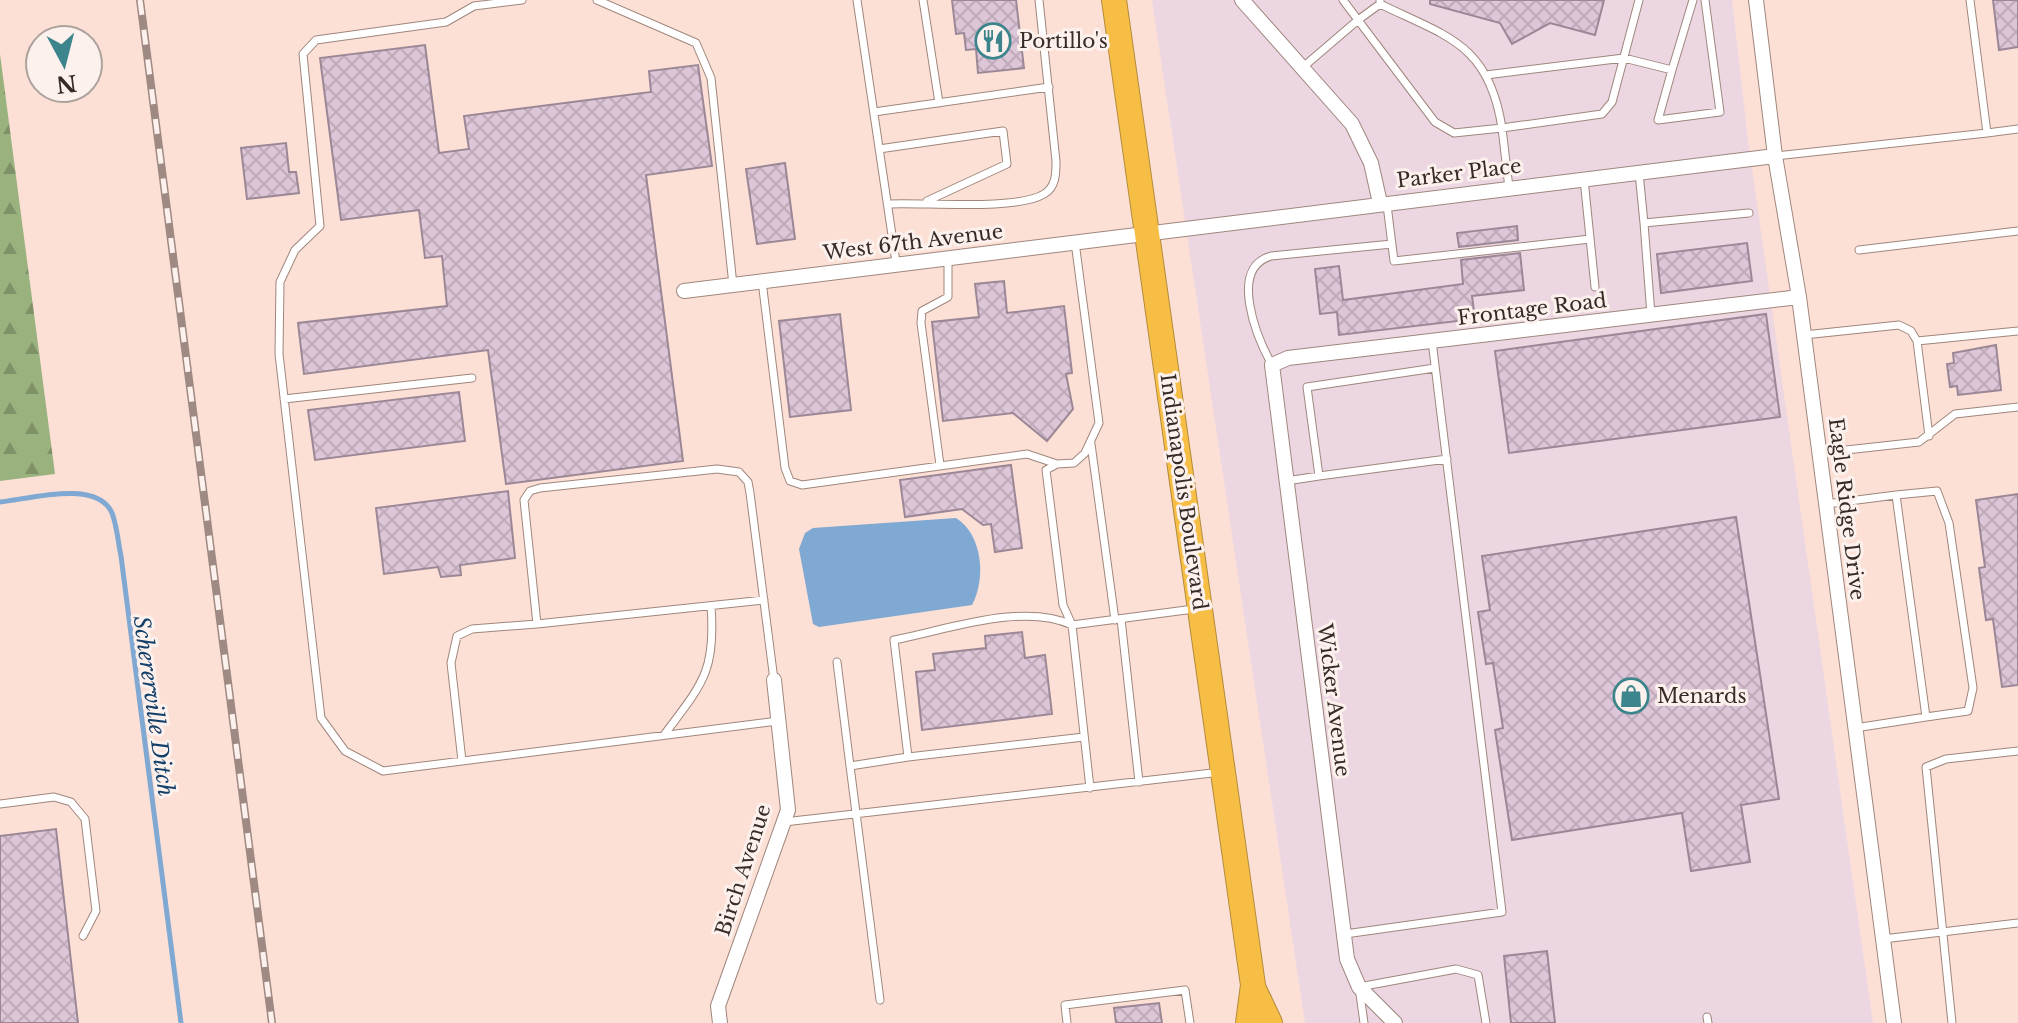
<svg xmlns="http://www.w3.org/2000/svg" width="2018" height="1023" font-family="'Libre Baskerville',serif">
  <defs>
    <pattern id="forest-firs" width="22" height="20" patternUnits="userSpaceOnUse" patternTransform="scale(2)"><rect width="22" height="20" fill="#9ab27e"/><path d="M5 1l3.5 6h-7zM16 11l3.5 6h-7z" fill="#7e9167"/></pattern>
    <pattern id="building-cross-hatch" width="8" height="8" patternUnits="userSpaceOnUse" patternTransform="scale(2)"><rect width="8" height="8" fill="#ddc6d7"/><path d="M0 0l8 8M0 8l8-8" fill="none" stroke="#beaab9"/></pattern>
  </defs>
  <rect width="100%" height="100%" fill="#fce0d6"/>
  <path fill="#ecd6e2" d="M1152 0H1732L1748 140 1873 1023H1305Z"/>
  <path fill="url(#forest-firs)" d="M0 54 55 474 0 481Z"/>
  <path fill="#7fa8d2" d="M956 518C983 535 986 579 972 605L819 627 813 624 799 549 805 533 813 528Z"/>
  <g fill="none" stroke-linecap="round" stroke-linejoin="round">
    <path stroke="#7fa8d2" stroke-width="5" d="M0 502C30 499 97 479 112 513 117 526 118 542 121 556L181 1023"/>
  </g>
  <path fill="url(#building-cross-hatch)" stroke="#9c8796" stroke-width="2" d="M952 0H1016L1024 68 978 73 976 49 966 50 964 33 956 34Z
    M1430 0H1604L1595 35 1550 23 1512 44 1500 23 1430 4Z
    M1993 0H2018V47L1999 50Z
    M425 45 439 153 469 149 464 116 651 92 649 71 698 65 712 166 646 175 683 461 506 484 488 350 304 374 298 323 447 306 442 256 425 258 419 210 341 220 320 58Z
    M286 143 289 172H296L299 193 247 199 241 148Z
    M785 163 795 239 757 244 746 169Z
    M1517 226 1518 240 1459 247 1457 233Z
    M1747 243 1752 281 1661 293 1657 254Z
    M1520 253 1524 290 1472 296 1475 319 1339 335 1337 312 1320 314 1315 269 1339 266 1343 300 1463 284 1461 260Z
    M1004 281 1007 313 1064 306 1072 373 1066 374 1073 409 1047 441 1013 413 943 421 932 322 979 317 975 284Z
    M840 314 851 410 790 417 779 321Z
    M1766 314 1780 417 1509 453 1495 351Z
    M1996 345 2001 390 1958 395 1957 386 1950 387 1947 364 1954 363 1953 353Z
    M459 392 465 441 315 460 308 410Z
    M1011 465 1022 548 995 552 991 524 983 525 962 509 905 517 900 480Z
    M508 491 515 558 460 565 461 575 441 577 438 567 384 574 376 508Z
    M2018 494V685L2002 687 1993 619 1986 620 1979 568 1985 567 1976 500Z
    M1736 517 1779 799 1741 805 1750 862 1691 871 1682 813 1512 840 1495 730 1503 728 1493 663 1486 664 1478 612 1490 610 1482 556Z
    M1022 632 1025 658 1045 655 1052 714 922 730 916 672 935 670 933 654 986 648 985 636Z
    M56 829 78 1023H0V836Z
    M1547 951 1555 1023H1511L1504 956Z
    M1159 1003 1162 1023H1116L1114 1008Z"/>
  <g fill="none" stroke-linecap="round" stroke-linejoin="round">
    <defs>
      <path id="lane" d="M522 0 474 6 446 22 316 40 303 54 320 226 295 250 280 282 279 354 321 718 345 751 383 771 778 721
        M597 0 696 43 711 78 733 285
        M857 0 896 262
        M923 0 939 103
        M1380 0V4C1448 37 1489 44 1502 128L1454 133 1435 122 1358 20 1380 4
        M1302 68 1358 20 1343 0
        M1672 70 1693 0
        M1486 75 1624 58 1672 70 1658 120 1720 112 1705 0
        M874 112 1049 87
        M1987 133 2018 129
        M879 149 1003 131 1007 164 927 201
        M1775 156 1987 133 1970 0
        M1639 173 1644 223
        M1584 179 1595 287
        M1509 188 1502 128 1602 114 1612 102 1639 0
        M888 204C923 202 1016 211 1044 194 1056 187 1056 174 1056 161L1039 0
        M1387 205 1394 261 1590 239
        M1075 242 1099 423 1085 453 1074 463 1057 464 1046 470 1063 605 1072 625 1194 609
        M1859 250 2018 231
        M762 281 785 468 790 481 802 485 1027 454 1057 464
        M1651 315 1644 223 1749 213
        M1804 335 1899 325 1911 331 1917 341
        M1272 365C1257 338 1228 268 1271 256L1392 244
        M284 399 472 378
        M1929 436 1917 341 2018 331
        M1091 444 1115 620
        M1819 453 1919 442 1955 414 2018 407
        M940 465 921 323 922 311 948 297V258
        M1319 476 1447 459
        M1286 481 1319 476 1307 387 1435 368
        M1896 495 1937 491 1949 523 1973 688 1968 711 1926 717
        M1826 504 1896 495 1926 717 1855 728
        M764 600 537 624 524 500 530 491 540 488 717 469 739 472 748 482 750 493C758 555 766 617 774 680
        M1121 619 1139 782
        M837 662 850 766 908 757
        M664 735C702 684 716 672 711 606
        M1084 737 908 757 894 640C946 630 1023 602 1072 625L1090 788
        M462 761 451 663 457 636 472 629 537 624
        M850 766 880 1000
        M0 804 54 797 71 802 85 819 96 911 83 936
        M784 822 1221 772
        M1345 934 1502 912 1432 341
        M1883 939 2018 923
        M1707 1017 1708 1023
        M1067 1023 1065 1005 1185 990 1190 1023
        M1364 1023 1359 987 1456 969 1478 975 1486 1023
        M1952 1023 1926 767 1946 759 2018 751"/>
      <path id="street" d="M1242 0 1352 124 1371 163 1380 203
        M1756 0 1775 156 1799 297 1894 1023
        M684 291 1775 156
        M720 1023 718 1006 788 810 774 680
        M1395 1023 1359 987 1347 959 1272 365 1288 358 1799 297"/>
      <path id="highway" d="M1114 0 1253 985 1248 1023
        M1253 987 1270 1023"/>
    </defs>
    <use href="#lane" stroke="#9f867d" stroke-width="9"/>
    <use href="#street" stroke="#9f867d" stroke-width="16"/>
    <use href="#highway" stroke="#b38b3b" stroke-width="26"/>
    <use href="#lane" stroke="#fff" stroke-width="7"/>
    <use href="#street" stroke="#fff" stroke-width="14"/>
    <use href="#highway" stroke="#f7be46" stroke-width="24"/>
    <defs>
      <path id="rail" d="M140 0 272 1023"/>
    </defs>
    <use href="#rail" stroke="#9e8a83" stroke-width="8"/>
    <use href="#rail" stroke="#fdf1ed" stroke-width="5" stroke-dasharray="15" stroke-linecap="butt"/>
  </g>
  <defs>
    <symbol id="restaurant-ring" viewBox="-11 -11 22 22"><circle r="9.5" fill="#fdf1ed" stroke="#3d858c" stroke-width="1.5"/><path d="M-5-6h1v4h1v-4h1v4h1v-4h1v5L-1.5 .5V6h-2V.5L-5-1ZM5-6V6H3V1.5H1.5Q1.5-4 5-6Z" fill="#3d858c"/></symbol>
    <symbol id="shop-ring" viewBox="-11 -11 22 22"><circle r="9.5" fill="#fdf1ed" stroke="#3d858c" stroke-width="1.5"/><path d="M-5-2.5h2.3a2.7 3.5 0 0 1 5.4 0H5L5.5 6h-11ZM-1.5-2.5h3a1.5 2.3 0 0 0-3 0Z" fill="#3d858c"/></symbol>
  </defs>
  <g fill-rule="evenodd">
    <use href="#restaurant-ring" x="973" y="21" width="40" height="40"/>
    <use href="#shop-ring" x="1611" y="676" width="40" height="40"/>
  </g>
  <g text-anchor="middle" stroke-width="6" stroke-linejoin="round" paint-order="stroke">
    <g font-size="20" fill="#362b27" stroke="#fdf1ed" text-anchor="start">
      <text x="1019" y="48">Portillo's</text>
      <text x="1657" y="703">Menards</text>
    </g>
    <g font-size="20" fill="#362b27" stroke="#fdf1ed">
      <text transform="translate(1459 173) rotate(-7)" y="7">Parker Place</text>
      <text transform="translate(913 242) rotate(-7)" y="7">West 67th Avenue</text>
      <text transform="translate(1532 309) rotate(-7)" y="7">Frontage Road</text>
      <text transform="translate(1184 492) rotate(82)" y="7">Indianapolis Boulevard</text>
      <text transform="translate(1847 509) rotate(83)" y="7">Eagle Ridge Drive</text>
      <text transform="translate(1334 700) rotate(83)" y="7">Wicker Avenue</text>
      <text transform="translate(743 870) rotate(-72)" y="7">Birch Avenue</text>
    </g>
    <g font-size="22" font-style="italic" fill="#144069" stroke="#fdf1ed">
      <text transform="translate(154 706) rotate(82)" y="8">Schererville Ditch</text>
    </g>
  </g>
  <g transform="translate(64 64) rotate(173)"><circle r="38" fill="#fdf1ed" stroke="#ada29e" stroke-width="2"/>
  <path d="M0-6L14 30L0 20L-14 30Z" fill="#3d858c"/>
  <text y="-12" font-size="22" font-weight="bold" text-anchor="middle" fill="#362b27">N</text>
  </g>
</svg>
